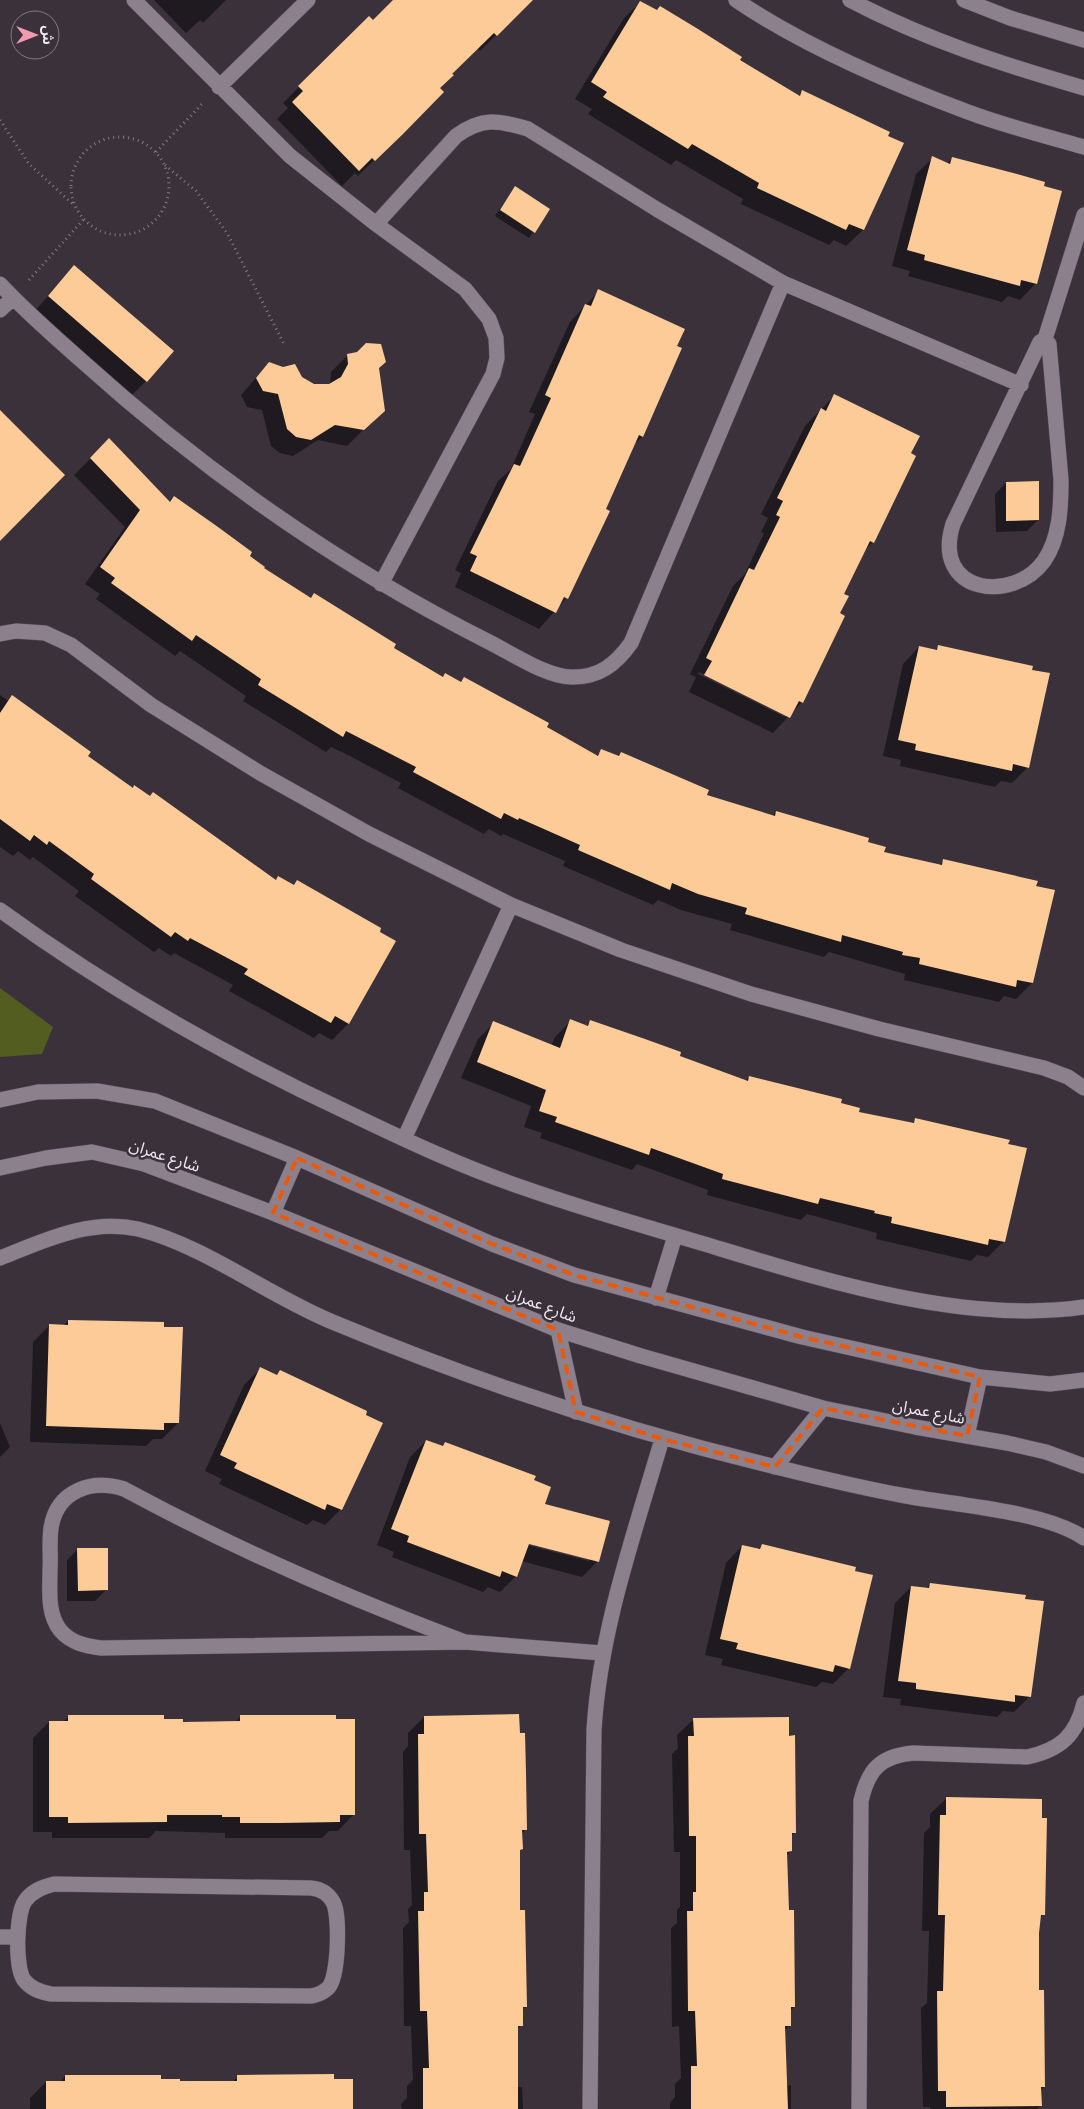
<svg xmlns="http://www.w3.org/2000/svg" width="1084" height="2109" font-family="'Noto Sans','Noto Sans Arabic',sans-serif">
  <rect width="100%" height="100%" fill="#3a313b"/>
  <path fill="#545d20" d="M0 988 53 1027 42 1054 0 1057Z"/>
  <path fill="#0007" fill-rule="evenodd" d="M154 0H226L203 23 200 20 186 33Z
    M395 0H531L480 51 477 48 451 74 439 88 442 92 358 176 355 173 342 186 277 119 288 108 283 103 369 17 373 22Z
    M641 2 798 96 802 92 903 144 863 230 846 246 834 240 829 245 741 204 743 199 676 160 671 165 588 114 592 109 575 99 624 18Z
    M933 158 946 164 953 158 1036 283 1020 300 1008 296 1002 302 908 276 910 271 892 266 916 174Z
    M515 188 548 210 529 238 495 216Z
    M74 267 146 381 130 397 33 313Z
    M599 291 676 347 642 437 633 445 566 598 539 629 455 587 461 573 455 570 498 481 511 469 535 414 529 412 570 322Z
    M348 355 378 369 383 410 347 446 318 440 293 456 280 453 271 446 262 410 247 407 241 395 269 363 314 385H330L331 372Z
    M834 396 915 456 873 542 864 551 843 595 802 702 773 733 689 692 696 677 690 674 733 586 745 574 764 533 761 532 768 518 761 514 805 426ZM699 672 787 715 785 717 698 674Z
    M109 440 169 502 174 497 262 569 310 599 314 595 392 648 442 678 445 674 460 682 464 678 596 756 601 751 617 757 621 753 706 796 772 816 776 812 866 843 882 853 939 865 944 861 1032 983 1016 999 1004 996 999 1002 904 980 905 974 829 952 824 957 730 930 732 924 681 910 658 900 653 905 563 866 565 861 503 834 501 836 489 829 484 834 398 788 401 783 344 753 331 747 326 752 243 701 246 696 180 651 175 656 96 599 100 594 85 584 125 527 74 475Z
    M1006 483 1038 520 1027 531 996 532 995 494Z
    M939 646 1028 767 1012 783 1001 781 995 787 900 766 901 760 883 756 903 664 919 647 934 651Z
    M0 695 132 789 275 881 278 878 394 941 348 1024 332 1040 319 1033 314 1038 229 991 233 985 174 953 171 956 159 948 154 952 75 896 79 891 33 857 30 860 18 851 13 856 0 847Z
    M571 1021 586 1026 590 1022 745 1081 749 1077 840 1104 857 1113 911 1124 916 1120 1004 1241 988 1257 977 1255 971 1261 876 1239 877 1233 807 1214 801 1220 707 1195 708 1190 637 1164 632 1170 540 1138 542 1133 524 1127 531 1106 461 1078 478 1039 494 1023 551 1046 555 1037Z
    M68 1321 178 1423 162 1439H153L146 1446 30 1442 33 1342 49 1326H63Z
    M260 1369 276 1376 280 1372 341 1509 325 1525 313 1520 307 1525 219 1484 222 1479 205 1471 244 1385Z
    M0 1423 10 1447 0 1457Z
    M426 1441 441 1447 446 1443 532 1481 543 1504 598 1561 582 1577 521 1561 516 1576 500 1592 488 1587 483 1592 392 1557 394 1552 377 1545 410 1457ZM523 1541 589 1558V1561L523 1544Z
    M762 1545 849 1668 833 1684 822 1682 816 1687 721 1665 723 1659 705 1655 726 1563 742 1546 757 1550Z
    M78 1549 106 1590 95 1601H67V1560Z
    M930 1584 1030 1696 1014 1712 1003 1711 997 1717 900 1705 901 1699 883 1697 895 1603 911 1587 926 1589Z
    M68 1717 163 1720 182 1723 235 1722 240 1717 354 1814 338 1831H329L322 1838H225V1833L156 1831 149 1838H52V1832H33V1738L49 1722H63Z
    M424 1717 525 1830 521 1834V1849L519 1852V1911L525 2007 521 2011V2025L517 2030V2087H522L523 2109H402L401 2104 407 2098V2086L413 2080 411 2026H404L403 1928 409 1922 408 1909 412 1905 410 1850H404L403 1752 408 1746V1733Z
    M694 1719 795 1832 791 1836V1851L786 1856 794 2007 790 2011V2026L784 2031 786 2086 791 2085V2109H670V2103L675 2097V2084L681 2078 679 2026 672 2027 671 1928 677 1923V1910L680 1907V1852H674L672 1754 678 1748 677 1735Z
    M947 1798 1044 1914 1039 1919 1037 1991 1044 2087 1040 2091V2106L1037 2109H930V2107H923L921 2008 927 2003 929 1931H922L924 1833 930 1827V1814Z
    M65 2076 179 2082H232L238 2077 333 2080 352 2109H30V2098L46 2082H60Z"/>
  <path fill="#fccb97" d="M393 0H533L497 36 494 33 452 74 454 75 440 88 444 92 403 134 375 161 372 158 359 171 292 102 303 91 298 86 369 16 373 20Z
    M640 1 657 10 660 6 698 29 742 57 740 60 800 96 802 90 890 132 888 136 904 143 864 230 849 224 846 230 757 188 759 183 692 144 688 149 603 97 607 92 591 82Z
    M932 156 950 164 952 157 1017 174 1045 182 1044 186 1062 191 1037 284 1021 280 1020 286 924 260 925 255 907 250Z
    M515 186 550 209 535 233 500 210Z
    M74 265 174 351 147 382 48 296Z
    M598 289 685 329 677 346 682 348 643 437 639 435 606 509 610 511 568 599 564 597 556 613 470 571 477 556 470 553 514 464 520 466 551 398 545 395 585 304 591 306Z
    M366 343 381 344 386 362 379 368 385 411 364 430 335 425 311 440 296 437 287 429 278 394 263 391 256 378 269 362 283 367 295 364 302 377 314 384H329L341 377 348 364 347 354 357 352Z
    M834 394 920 436 911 453 916 456 874 543 870 541 844 594 849 596 840 613 845 616 803 703 799 701 790 718 704 675 712 661 706 658 749 568 754 570 780 517 776 515 783 501 777 498 821 408 826 411Z
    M0 410 65 475 0 541Z
    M109 438 170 502 174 496 218 527 252 552 250 556 265 567 264 568 311 598 314 593 396 644 394 648 443 677 445 673 461 682 464 677 549 723 547 727 598 756 601 749 619 756 621 752 709 790 707 795 775 816 776 811 869 838 868 842 886 847 884 852 942 865 943 859 1038 881 1036 886 1055 890 1033 983 1017 980 1016 987 919 964 920 958 902 955 903 952 842 935 841 942 745 914 747 908 698 894 672 883 670 890 578 850 580 845 519 818 518 820 504 813 501 819 413 772 416 767 346 731 343 737 258 685 261 679 196 635 192 641 111 583 115 578 100 567 140 510 90 458Z
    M1039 481V520L1006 521V482Z
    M938 645 1033 666 1032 670 1050 673 1029 768 1013 764 1012 771 915 750 916 744 898 740 919 646 937 650Z
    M12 695 91 752 88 756 133 788 134 785 150 796 153 792 276 880 278 876 294 885 297 880 381 928 380 932 396 941 349 1024 335 1016 331 1023 244 974 248 969 190 938 188 941 175 932 171 937 91 879 94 874 49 841 47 845 34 835 30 841 0 819V713Z
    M570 1019 588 1026 590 1020 645 1039 681 1052 680 1056 748 1081 749 1076 842 1099 841 1103 860 1108 859 1112 914 1123 915 1118 1010 1140 1008 1144 1027 1148 1005 1242 989 1239 988 1245 891 1223 892 1217 874 1213 875 1211 820 1198 818 1204 722 1179 723 1174 651 1148 649 1155 555 1122 557 1117 539 1111 546 1090 477 1062 493 1021 560 1048Z
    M68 1320 164 1322V1327H183L179 1423H164V1430L46 1426 49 1324 68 1325Z
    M260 1367 277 1375 280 1370 367 1411 366 1415 383 1423 342 1510 327 1504 325 1510 234 1468 237 1463 220 1455Z
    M426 1440 443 1446 445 1442 536 1476 534 1480 551 1487 545 1504 610 1521 599 1562 529 1544 517 1577 502 1571 500 1577 407 1542 409 1536 391 1529Z
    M762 1544 856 1567 855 1571 873 1575 850 1669 835 1665 833 1672 736 1649 738 1643 720 1639 742 1545 760 1549Z
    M77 1548H108V1590L78 1591Z
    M930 1583 1026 1595 1025 1599 1044 1601 1031 1697 1015 1695V1702L916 1689V1683L898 1681 911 1586 929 1588Z
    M519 1714 520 1733H525L526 1773 527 1830H522L523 1849 520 1850V1910H525L527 2007H523V2026H518V2109H423V2068H429L427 2011H420L418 1911H424V1892H428L426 1834H419L418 1734H424V1716Z
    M68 1715H164V1719H183V1722L240 1721V1715H336V1719H355V1815H340V1822L279 1823H240V1817H222V1815H167V1822L68 1823V1817H49V1721H68Z
    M789 1717V1736L795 1735 796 1833H792V1851L787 1852 789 1910H794L795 2007H791V2026H785L788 2109H691V2066H697L695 2011H688L687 1911H693V1892H696V1836H689L688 1736H694L693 1718Z
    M946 1797 1042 1799V1818H1047L1045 1915H1041L1039 1933V1990H1044L1045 2087H1041L1042 2106 946 2107V2091H938L937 1991H943L945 1915H938L940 1815H946Z
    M334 2074V2079H353V2109H46V2081H65V2075H161V2079H180V2081H237V2075Z"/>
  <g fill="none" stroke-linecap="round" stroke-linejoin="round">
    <defs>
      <path id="minor" d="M134 0 290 156 376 224 465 289 489 319 496 338 497 358 493 374 381 584
        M736 0C802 45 893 84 968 112 1005 126 1046 136 1084 147
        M219 87 308 0
        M376 224 456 136C482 117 498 120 528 129L658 210 783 283 1021 385
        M0 284C25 311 54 336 82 361 204 471 342 568 489 642 511 653 547 677 571 677 599 678 616 664 631 643L783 283
        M0 310 13 298
        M1045 339 1049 344 1061 480C1061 507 1060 538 1044 561 1013 604 931 594 953 524L1040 342 1045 339 1084 215
        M0 634 16 631 45 633 71 645 151 705 260 773 369 834 511 905 621 950 751 994 879 1029 1044 1068 1068 1077 1084 1088
        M0 910C110 990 228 1057 351 1114 407 1141 465 1168 524 1188 589 1211 655 1229 721 1249 832 1283 968 1324 1084 1307
        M404 1139 511 905
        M0 1258C43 1241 90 1218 138 1229 206 1246 270 1297 335 1323 477 1382 622 1430 772 1466 816 1477 861 1488 906 1496 955 1505 1045 1511 1084 1538
        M465 1642C348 1598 235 1549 124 1489 92 1479 57 1490 51 1528 49 1542 51 1557 50 1570 50 1590 47 1613 60 1630 71 1643 85 1646 101 1648L465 1642 602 1653
        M54 1884 311 1888C321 1889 328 1893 333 1902 340 1914 339 1978 328 1988 323 1993 317 1995 311 1996L51 1994C40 1992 31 1989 24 1980 15 1968 16 1914 25 1901 32 1891 42 1887 54 1884Z
        M0 1937H18
        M590 2109 594 1730C600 1630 634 1535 662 1439
        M859 2109 861 1801C868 1770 880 1756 913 1753L1027 1757C1060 1750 1076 1736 1084 1703"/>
      <path id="tertiary" d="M850 0C924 39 1004 65 1084 88
        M964 0 1010 18 1084 40
        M0 1100 38 1092 97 1091 155 1101 297 1158 492 1244 574 1275 802 1337 980 1377 1050 1384 1084 1380
        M0 1168 46 1158 92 1152 144 1164 273 1213 558 1330 641 1356 823 1408 915 1427 1007 1443 1046 1452 1084 1466
        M273 1213 297 1158
        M656 1298 675 1236
        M558 1330 576 1412
        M967 1436 980 1377
        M775 1467 823 1408"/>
    </defs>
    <use href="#minor" stroke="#574e58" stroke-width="16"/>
    <use href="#tertiary" stroke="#574e58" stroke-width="16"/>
    <path stroke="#827a83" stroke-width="3" stroke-dasharray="1 4" stroke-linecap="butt" d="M0 120 29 164 75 206
      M71 186a49 49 0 1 1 98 0a49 49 0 1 1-98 0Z
      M156 152 202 104
      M165 165 196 191 227 233 285 346
      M29 280 84 219"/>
    <use href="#minor" stroke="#8c808d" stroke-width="15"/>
    <use href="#tertiary" stroke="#8c808d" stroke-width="15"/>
  </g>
  <path fill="none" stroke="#e8590c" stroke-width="4" stroke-dasharray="10 6" stroke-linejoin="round" d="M297 1158 492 1244 574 1275 802 1337 980 1377 967 1436 823 1408 775 1467 662 1439 576 1412 558 1330 273 1213Z"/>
  <g text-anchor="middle" stroke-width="5" stroke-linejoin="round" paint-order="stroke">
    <g font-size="16" fill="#f0e9f0" stroke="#3a313b">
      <text transform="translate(165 1155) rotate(18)" y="6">شارع عمران</text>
      <text transform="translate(542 1304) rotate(21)" y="6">شارع عمران</text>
      <text transform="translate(929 1411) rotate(11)" y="6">شارع عمران</text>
    </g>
  </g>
  <g transform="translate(35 35) rotate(90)"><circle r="24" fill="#3a313b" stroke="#837b83"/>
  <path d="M0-4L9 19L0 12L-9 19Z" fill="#f29aae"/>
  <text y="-8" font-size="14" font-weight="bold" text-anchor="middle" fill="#f0e9f0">ش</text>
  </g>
</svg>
